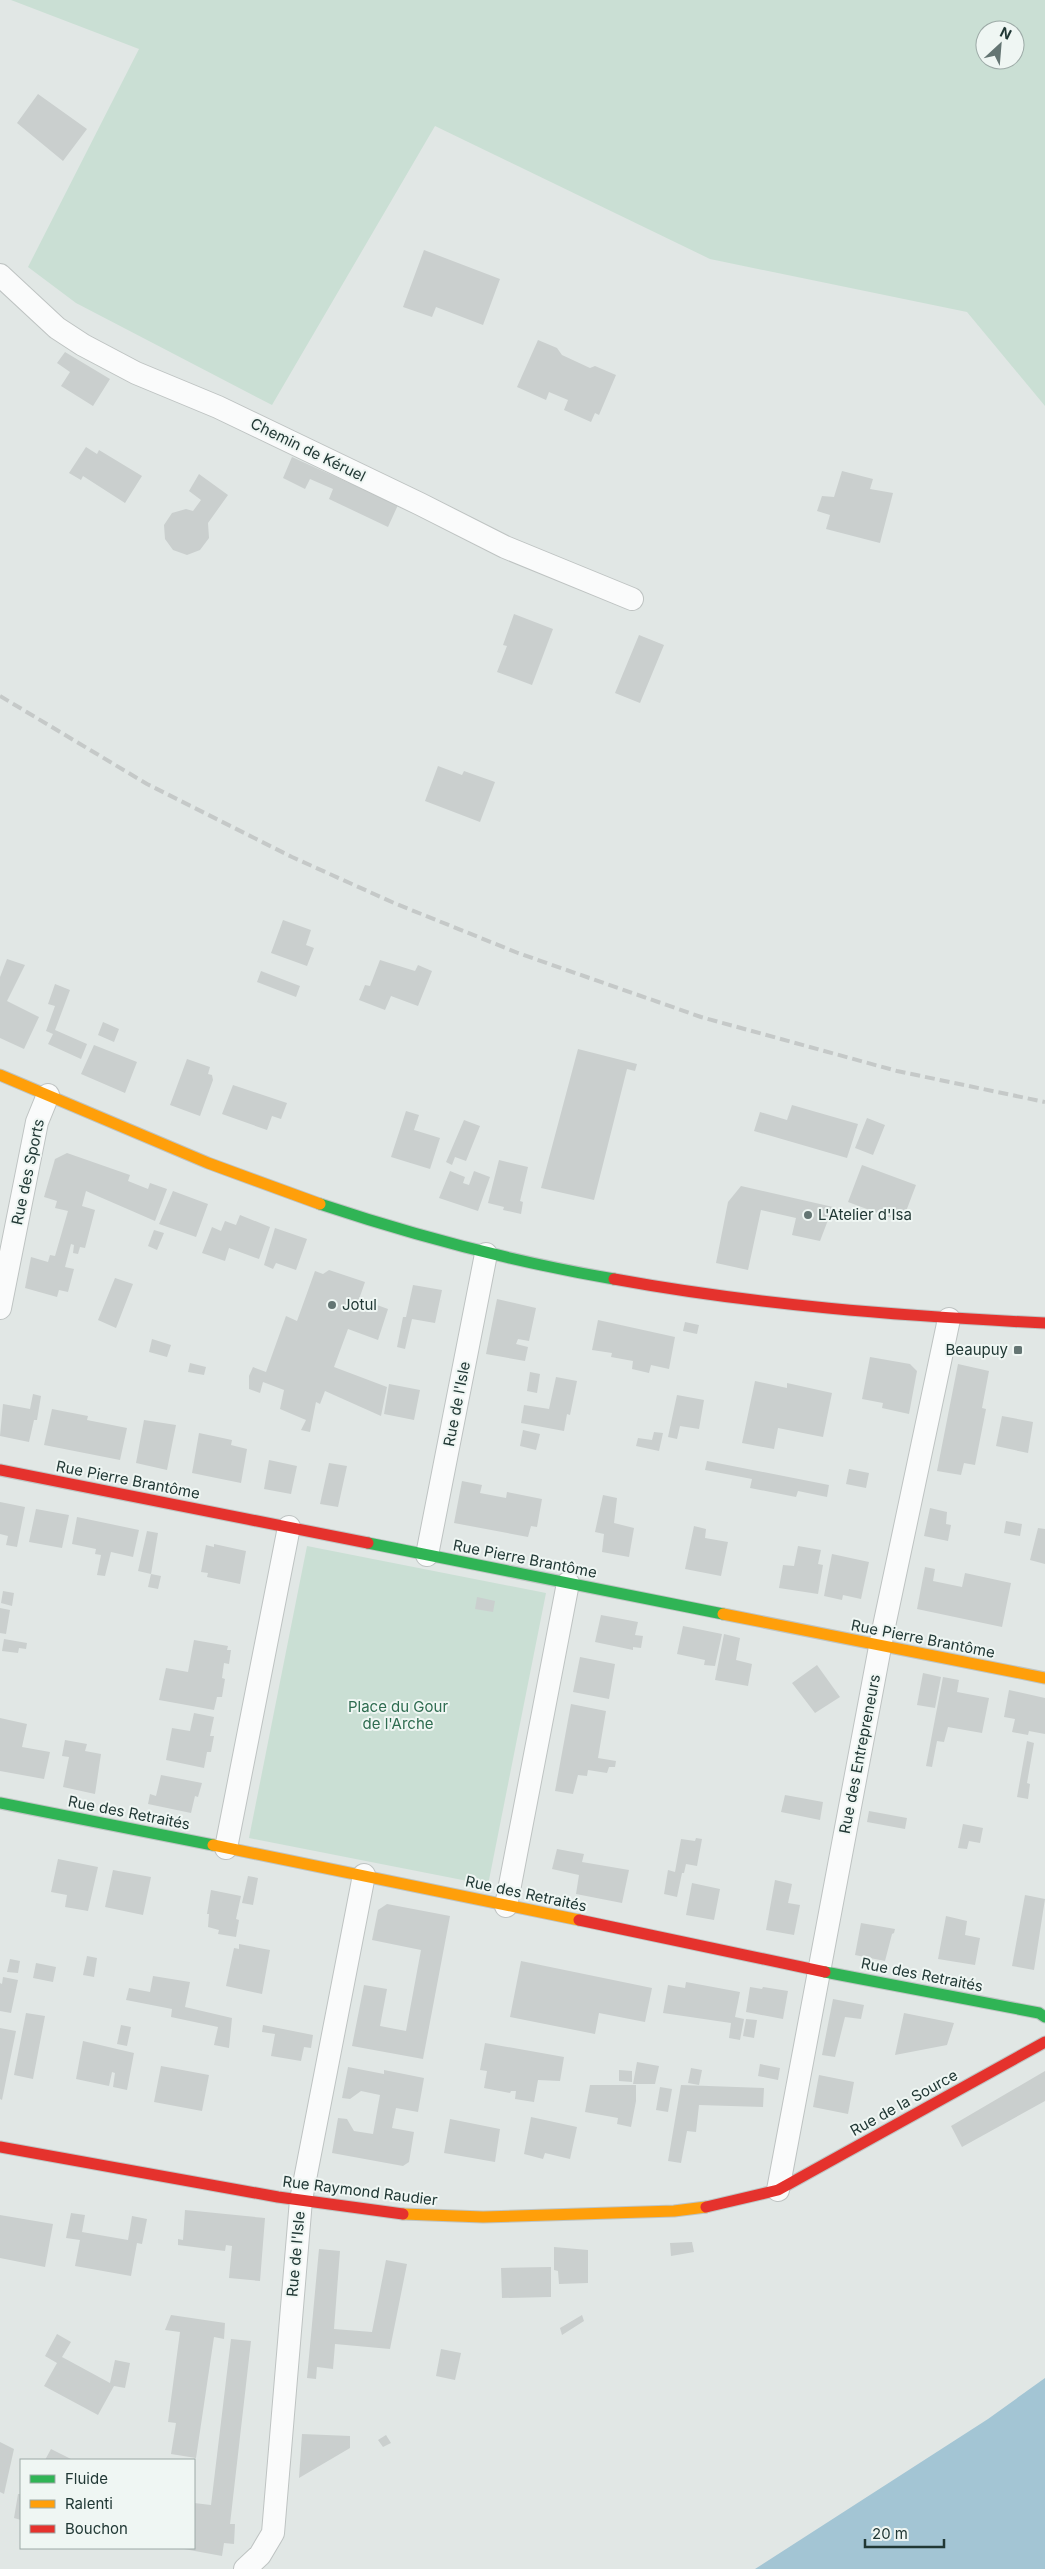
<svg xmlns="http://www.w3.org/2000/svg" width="1045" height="2569" font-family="Inter,sans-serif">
  <rect width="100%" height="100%" fill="#e1e7e5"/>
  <path fill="#cadfd4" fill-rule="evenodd" d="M11 0H1045V406L967 312 710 259 435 126 272 405 76 303 28 267 139 49ZM985 30H1015V60H985Z
    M307 1546 546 1593 488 1885 249 1838Z"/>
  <path fill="#a3c5d4" d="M1045 2378V2569H755L988 2419Z"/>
  <path fill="#cacfce" d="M38 94 87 129 63 161 17 123Z
    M424 250 500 279 483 325 436 307 432 317 403 307Z
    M538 340 557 348 562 355 590 368 595 366 616 375 599 415 595 413 591 422 564 410 568 400 549 392 546 400 517 387Z
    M65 352 110 379 93 406 61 386 70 372 57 363Z
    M86 447 97 454 99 450 142 476 125 503 83 476 81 480 69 473Z
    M292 457 398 505 388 527 329 499 333 489 310 479 305 489 283 478Z
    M842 471 873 479 870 489 893 493 880 543 826 529 830 515 817 511 822 496 834 497Z
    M199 474 228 495 208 523 209 538 200 550 187 555 173 550 165 539 164 525 172 513 186 509 193 511 201 500 189 491Z
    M514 614 553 629 532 685 497 672 507 646 503 645Z
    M639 635 664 645 640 703 615 693Z
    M438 766 462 775 464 771 495 782 480 822 425 801Z
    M283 920 311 930 306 945 314 948 307 966 271 953Z
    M7 959 25 965 7 1001 39 1017 24 1049 0 1038V977Z
    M380 960 415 971 418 965 432 971 418 1006 391 996 385 1010 359 1000 365 985 370 986Z
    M261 971 300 986 296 997 257 982Z
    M55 984 70 990 55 1030 87 1044 81 1059 48 1044 53 1034 46 1031 55 1006 48 1004Z
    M103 1022 119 1029 114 1042 98 1035Z
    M94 1045 137 1062 125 1093 81 1074Z
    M578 1049 637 1064 635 1071 627 1069 594 1200 541 1188Z
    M187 1059 210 1067 208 1074 212 1075 213 1080 200 1116 170 1105Z
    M233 1085 287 1103 281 1119 272 1116 267 1130 222 1114Z
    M792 1105 858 1124 847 1158 754 1131 760 1112 787 1120Z
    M406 1111 419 1115 414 1130 440 1138 430 1169 391 1157Z
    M867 1118 885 1125 873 1155 855 1148Z
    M464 1120 480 1126 466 1161 455 1157 452 1165 446 1162Z
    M67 1153 130 1175 128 1181 148 1189 150 1183 167 1189 155 1221 86 1191 82 1206 95 1210 85 1248 80 1247 78 1254 73 1253 74 1245 71 1244 65 1267 74 1269 68 1292 59 1290 57 1297 25 1288 31 1257 48 1262 50 1255 55 1256 68 1211 55 1208 57 1201 44 1197 55 1159Z
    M499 1160 528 1167 520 1201 523 1202 521 1214 503 1210 504 1207 488 1203Z
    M862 1165 916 1185 902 1222 848 1202Z
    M450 1171 465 1177 463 1183 469 1185 474 1171 490 1177 478 1211 439 1198Z
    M741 1186 833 1207 820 1241 792 1235 796 1218 761 1210 748 1270 716 1263 728 1202Z
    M173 1191 208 1204 196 1237 159 1224Z
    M240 1215 270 1227 259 1259 229 1248 225 1261 202 1253 212 1227 221 1231 225 1221 236 1225Z
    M275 1228 307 1239 296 1270 276 1263 273 1269 264 1265Z
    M154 1230 164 1233 157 1250 148 1246Z
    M329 1270 365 1282 357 1305 375 1312 377 1305 388 1309 378 1340 348 1329 334 1367 387 1387 381 1416 325 1391 320 1404 316 1402 310 1432 301 1430 306 1420 280 1409 284 1390 263 1382 260 1393 249 1389V1376L253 1367 266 1372 286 1316 297 1321 315 1271 323 1274Z
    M115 1278 133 1284 116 1328 98 1320Z
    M413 1285 442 1290 435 1323 412 1319 405 1349 397 1347 403 1317H406Z
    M497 1299 536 1308 529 1341 518 1339 516 1344 528 1347 525 1361 486 1354Z
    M598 1320 675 1337 669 1369 651 1365 649 1373 632 1369 633 1361 611 1357 612 1353 592 1350Z
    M685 1322 699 1325 697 1334 683 1331Z
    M152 1339 171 1345 167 1357 149 1352Z
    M870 1357 910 1364 917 1371 909 1414 882 1408 883 1403 862 1399Z
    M190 1363 206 1367 204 1375 188 1372Z
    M958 1364 989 1371 982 1408 986 1409 975 1465 964 1463 961 1475 937 1471Z
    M530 1372 540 1374 537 1393 527 1391Z
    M556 1377 577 1381 570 1415 567 1414 564 1431 521 1423 524 1405 549 1409Z
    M755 1381 787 1388V1383L832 1393 823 1437 778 1428 774 1449 742 1443Z
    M389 1384 420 1390 414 1420 384 1414Z
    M33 1394 41 1396 37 1420H34L29 1442 0 1436 3 1404 30 1409Z
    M677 1395 704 1400 699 1429 680 1426 677 1439 668 1437Z
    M52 1409 88 1416 87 1420 127 1428 120 1460 44 1445Z
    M1002 1416 1033 1422 1028 1453 996 1446Z
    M144 1420 176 1425 167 1470 136 1463Z
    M523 1430 540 1434 536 1450 520 1446Z
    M654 1432 663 1433 659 1451 636 1446 638 1438 652 1440Z
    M199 1433 232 1440 231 1445 247 1449 241 1483 192 1473Z
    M269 1460 297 1466 291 1494 264 1489Z
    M707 1461 829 1485 827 1497 798 1491 796 1497 750 1488 752 1479 705 1470Z
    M329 1463 347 1466 338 1507 320 1504Z
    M849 1469 869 1473 866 1488 846 1484Z
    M462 1481 482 1485 480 1493 506 1498 507 1492 542 1499 537 1527 531 1526 528 1537 454 1523Z
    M603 1495 617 1498 614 1523 634 1528 629 1557 602 1552 604 1534 595 1532Z
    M0 1502 25 1507 17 1547 6 1545 8 1536 0 1534Z
    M930 1508 947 1512 946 1524 951 1525 948 1541 924 1536Z
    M36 1509 69 1515 62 1548 29 1542Z
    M77 1517 139 1530 133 1557 111 1552 105 1576 97 1575 101 1555 95 1554 96 1549 72 1544Z
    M1006 1521 1022 1524 1020 1536 1004 1533Z
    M694 1526 706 1529 705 1538 728 1542 721 1576 685 1569Z
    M1038 1528 1045 1529V1564L1030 1560Z
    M147 1531 158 1533 151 1574 138 1571Z
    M214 1544 246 1551 240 1584 207 1577 208 1573 201 1572 206 1545 214 1547Z
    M798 1546 821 1550 818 1564 823 1565 818 1594 779 1588 783 1565 794 1566Z
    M832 1554 869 1562 861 1599 843 1595 842 1600 824 1596Z
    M925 1567 935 1569 933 1581 962 1587 965 1573 1011 1583 1002 1627 917 1609Z
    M151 1574 161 1576 158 1589 148 1587Z
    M3 1591 14 1593 12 1606 1 1603Z
    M477 1597 495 1601 493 1612 475 1609Z
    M0 1608 10 1610 6 1634 0 1633Z
    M601 1615 638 1622 635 1635 643 1636 641 1648 633 1647V1650L595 1642Z
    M683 1626 722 1634 715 1666 704 1665 705 1660 677 1654Z
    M724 1634 740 1638 736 1660 752 1664 748 1686 715 1680Z
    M4 1639 27 1643 26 1649 19 1648 18 1653 2 1651Z
    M194 1640 228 1646 227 1650H231L229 1664 224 1663 222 1678 225 1679 222 1697H217L214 1710 159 1700 166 1668 188 1672Z
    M580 1657 615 1664 609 1699 573 1692Z
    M817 1665 840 1697 815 1713 792 1683Z
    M923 1673 941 1677 935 1708 917 1705Z
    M943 1677 959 1680 957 1692 989 1698 982 1733 948 1727 944 1742 937 1741 932 1767 926 1766Z
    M1009 1690 1045 1698V1734L1029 1731 1028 1735 1012 1732 1015 1719 1004 1717Z
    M571 1704 606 1711 598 1758 616 1761 615 1767H609L607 1773 588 1770 587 1776 578 1775 573 1794 555 1791Z
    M194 1713 214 1717 210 1736H214L211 1752H207L204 1768 166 1760 172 1728 190 1731Z
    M0 1718 27 1724 22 1747 50 1752 44 1779 0 1771Z
    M65 1740 87 1744 85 1751 101 1754 95 1794 63 1787 69 1757 62 1756Z
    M1027 1741 1034 1743 1027 1783 1030 1784 1028 1799 1017 1797Z
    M161 1775 202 1783 198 1797 195 1796 191 1813 148 1804 150 1794 156 1796Z
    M785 1795 823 1802 820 1820 781 1812Z
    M869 1811 907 1818 905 1829 867 1822Z
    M963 1824 983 1828 980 1843 969 1841 967 1849 958 1848Z
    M696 1838 702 1839 697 1866 686 1864 684 1873H682L677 1897 664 1894 668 1870 675 1872 681 1839 695 1841Z
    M557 1849 584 1854 582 1862 629 1870 622 1903 576 1894 579 1875 552 1869Z
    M58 1859 98 1867 88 1911 65 1907 67 1895 51 1892Z
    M113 1870 151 1877 143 1915 105 1907Z
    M248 1876 258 1878 253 1905 242 1903Z
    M775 1880 792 1884 788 1903 800 1905 794 1935 766 1930Z
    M692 1883 720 1889 714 1920 686 1915Z
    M211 1890 241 1896 236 1919 239 1920 236 1937 218 1934 219 1930 208 1927 209 1914H207Z
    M1025 1895 1045 1899 1034 1970 1012 1966Z
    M387 1904 450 1916 423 2059 352 2046 364 1985 387 1989 380 2026 406 2031 421 1950 372 1940 378 1910Z
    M946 1916 967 1921 965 1935 980 1938 975 1965 938 1959Z
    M861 1923 895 1929 894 1933 892 1934 885 1961 855 1955Z
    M239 1944 270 1950 262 1994 226 1986 234 1948 239 1949Z
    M87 1956 97 1958 94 1977 83 1975Z
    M10 1959 20 1961 18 1973 7 1972Z
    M521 1961 652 1988 645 2022 599 2013 595 2034 510 2017Z
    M36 1963 56 1967 53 1982 33 1978Z
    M153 1976 190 1982 185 2007 232 2018 229 2048 214 2045 218 2027 171 2017 172 2009 126 2000 129 1988 150 1992Z
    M3 1977 18 1980 11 2013 0 2011V1983L2 1984Z
    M686 1982 740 1992 735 2017 744 2019 740 2040 729 2038 731 2023 663 2013 668 1985 685 1988Z
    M750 1987 762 1989 763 1987 788 1991 783 2019 746 2012Z
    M833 1999 864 2005 861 2019 845 2017 835 2057 822 2055Z
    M26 2013 45 2016 33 2079 14 2075Z
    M904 2013 954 2023 947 2045 895 2055Z
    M746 2019 757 2020 754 2038 743 2036Z
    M121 2025 131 2027 127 2046 117 2044Z
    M263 2025 313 2035 311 2048 304 2047 301 2061 271 2056 275 2034 262 2032Z
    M0 2028 16 2031 2 2100 0 2099Z
    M83 2041 134 2053 127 2090 113 2087 115 2073 112 2072 109 2086 76 2079Z
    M485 2043 564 2057 560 2081 538 2080 534 2102 515 2099 516 2091H511L510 2093 484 2088 487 2071 480 2070Z
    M637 2062 659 2066 655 2084H633Z
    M760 2064 780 2068 778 2080 758 2076Z
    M161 2066 209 2075 202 2111 154 2102Z
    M348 2067 384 2074V2070L424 2078 418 2112 396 2108 392 2128 414 2132 409 2162 403 2166 332 2153 338 2118 347 2119 354 2131 373 2134 380 2095 361 2091 350 2099 342 2098Z
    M691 2068 702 2070 699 2085 688 2083Z
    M619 2070 632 2071V2082L619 2081Z
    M1045 2071V2101L962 2147 951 2126Z
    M819 2075 854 2082 848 2114 813 2107Z
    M590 2085H636V2101L631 2127 617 2124 618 2118 585 2112Z
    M681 2085 764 2088 763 2107 699 2105 696 2132 687 2131 681 2163 668 2161Z
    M660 2087 672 2089 668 2112 656 2110Z
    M531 2117 577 2127 570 2159 545 2153 543 2159 524 2154Z
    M450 2119 500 2129 495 2162 444 2153Z
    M185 2210 265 2218 260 2281 229 2278 232 2246 226 2245 225 2251 178 2245V2239L183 2240Z
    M71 2213 85 2215 82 2232 128 2240 132 2216 147 2219 142 2244 137 2243 131 2276 75 2266 80 2240 66 2238Z
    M0 2215 53 2224 45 2267 0 2258Z
    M692 2242 694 2252 671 2256 670 2243Z
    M554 2247 588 2250V2283L559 2284 558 2271 554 2270Z
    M319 2249 340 2251 334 2329 372 2332 386 2260 407 2264 390 2349 335 2344 333 2369 317 2367 316 2379 307 2378Z
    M551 2267V2297L502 2298 501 2268Z
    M171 2315 225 2323 224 2339 214 2337 196 2458 171 2454 176 2423 168 2422 180 2332 165 2330Z
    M582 2315 584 2321 562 2335 560 2328Z
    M57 2334 71 2342 62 2357 110 2383 115 2360 130 2363 125 2388 114 2386 98 2415 44 2386 57 2363 45 2356Z
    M231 2339 251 2341 230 2524H235L234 2544 224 2543 222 2556 184 2549 194 2548V2503L211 2505Z
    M441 2349 461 2353 455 2380 436 2376Z
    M302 2434 350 2436V2448L299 2478Z
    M386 2435 391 2443 383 2447 378 2440Z
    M0 2442 14 2449 4 2494 0 2492Z
    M51 2449 73 2460H45Z
    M18 2494H21V2520L14 2518Z"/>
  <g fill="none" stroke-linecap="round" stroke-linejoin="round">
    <defs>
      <path id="street" d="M0 275 57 328 83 345 136 373 218 407 420 504 505 547 632 599
        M0 1308 37 1122 48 1095
        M427 1555 486 1254
        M226 1848 289 1527
        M506 1906 568 1583
        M778 2190 883 1631 949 1319
        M245 2569 260 2555 273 2533 301 2200 364 1875"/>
      <path id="fast" d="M320 1204C416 1236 514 1262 614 1279
        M368 1543 723 1614
        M0 1803 213 1845
        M825 1972 1039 2013 1045 2017"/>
      <path id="slow" d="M0 1075 208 1163 320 1204
        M723 1614 1045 1678
        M213 1845 579 1920
        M403 2214 483 2217 674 2211 706 2207"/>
      <path id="jam" d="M614 1279C756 1305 900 1316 1045 1323
        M0 1470 368 1543
        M579 1920 825 1972
        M0 2147 278 2197 403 2214
        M706 2207 778 2190 1045 2042"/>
    </defs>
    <use href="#street" stroke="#bec3c2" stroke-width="24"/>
    <use href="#fast" stroke="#bec4c3" stroke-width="13"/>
    <use href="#slow" stroke="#bec4c3" stroke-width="13"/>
    <use href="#jam" stroke="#bec4c3" stroke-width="13"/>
    <use href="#street" stroke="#fafbfb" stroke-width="22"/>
    <use href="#fast" stroke="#30b455" stroke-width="11"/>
    <use href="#slow" stroke="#ff9f0a" stroke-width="11"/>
    <use href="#jam" stroke="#e5322d" stroke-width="11"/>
    <path stroke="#c5c9c8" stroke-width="4" stroke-dasharray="10 5" stroke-linecap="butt" d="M0 696 147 784 292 857 394 903 518 953 701 1017 897 1071 1045 1102"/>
  </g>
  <g fill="#647573" stroke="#eff6f3" stroke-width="2">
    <circle cx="808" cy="1215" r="5"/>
    <circle cx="332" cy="1305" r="5"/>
    <rect x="1013" y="1345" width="10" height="10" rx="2.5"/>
  </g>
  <g text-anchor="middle" stroke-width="4" stroke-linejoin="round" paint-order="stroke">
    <g font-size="15" fill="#213835" stroke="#eff6f3">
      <text transform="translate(308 450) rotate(26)" y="5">Chemin de Kéruel</text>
      <text transform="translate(28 1172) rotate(-78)" y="5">Rue des Sports</text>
      <text transform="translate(457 1404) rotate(-79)" y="5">Rue de l'Isle</text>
      <text transform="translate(128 1480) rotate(11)" y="5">Rue Pierre Brantôme</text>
      <text transform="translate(525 1559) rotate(11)" y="5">Rue Pierre Brantôme</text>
      <text transform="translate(923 1639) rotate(11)" y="5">Rue Pierre Brantôme</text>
      <text transform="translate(860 1754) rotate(-79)" y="5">Rue des Entrepreneurs</text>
      <text transform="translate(129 1813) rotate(11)" y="5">Rue des Retraités</text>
      <text transform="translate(526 1894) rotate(12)" y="5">Rue des Retraités</text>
      <text transform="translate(922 1975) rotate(11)" y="5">Rue des Retraités</text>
      <text transform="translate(904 2103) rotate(-29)" y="5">Rue de la Source</text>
      <text transform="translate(360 2191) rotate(7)" y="5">Rue Raymond Raudier</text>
      <text transform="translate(296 2254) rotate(-85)" y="5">Rue de l'Isle</text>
    </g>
    <g font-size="15" fill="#213835" stroke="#eff6f3" text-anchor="start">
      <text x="818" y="1220">L'Atelier d'Isa</text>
      <text x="342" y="1310">Jotul</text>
      <text x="1008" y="1355" text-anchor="end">Beaupuy</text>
    </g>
    <g font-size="15" fill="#2e6c50" stroke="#eff6f3">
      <text x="398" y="1712">Place du Gour<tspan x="398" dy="17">de l'Arche</tspan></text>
    </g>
  </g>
  <rect x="20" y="2459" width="175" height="90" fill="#eff6f3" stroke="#9daaa7"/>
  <rect x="30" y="2475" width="25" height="8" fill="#30b455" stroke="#9daaa7"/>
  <text x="65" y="2484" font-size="15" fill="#213835">Fluide</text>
  <rect x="30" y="2500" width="25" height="8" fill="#ff9f0a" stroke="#9daaa7"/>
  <text x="65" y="2509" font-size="15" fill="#213835">Ralenti</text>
  <rect x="30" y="2525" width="25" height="8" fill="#e5322d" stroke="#9daaa7"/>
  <text x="65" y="2534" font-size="15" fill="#213835">Bouchon</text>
  <g transform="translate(1000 45) rotate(26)"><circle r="24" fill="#eff6f3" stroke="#9daaa7"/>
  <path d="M0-4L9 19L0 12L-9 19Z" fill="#647573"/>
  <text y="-8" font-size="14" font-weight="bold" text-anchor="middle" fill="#213835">N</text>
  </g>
  <path d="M865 2539v8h79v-8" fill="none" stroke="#213835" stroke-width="2.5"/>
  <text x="872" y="2539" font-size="15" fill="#213835" stroke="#eff6f3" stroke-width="4" paint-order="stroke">20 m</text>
</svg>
